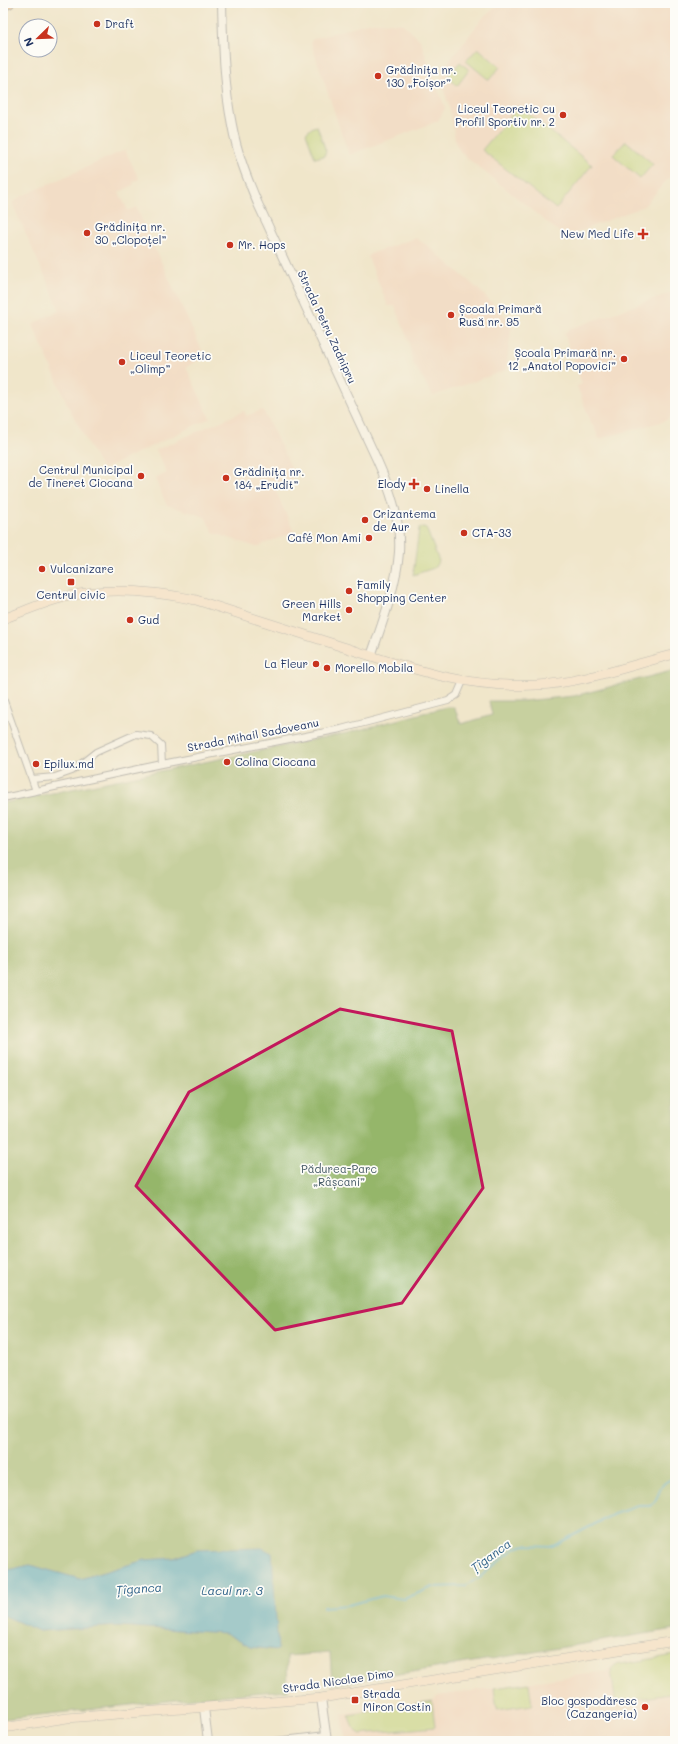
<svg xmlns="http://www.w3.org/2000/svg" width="678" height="1744" font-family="Mali,sans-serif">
  <rect width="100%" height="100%" fill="#fdfcf7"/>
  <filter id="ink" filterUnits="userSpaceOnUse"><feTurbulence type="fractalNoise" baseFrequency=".025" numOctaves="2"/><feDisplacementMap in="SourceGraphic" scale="8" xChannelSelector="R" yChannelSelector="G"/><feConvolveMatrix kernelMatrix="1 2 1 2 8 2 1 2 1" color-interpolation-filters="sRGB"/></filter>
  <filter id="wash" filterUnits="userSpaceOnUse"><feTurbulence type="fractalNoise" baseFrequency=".012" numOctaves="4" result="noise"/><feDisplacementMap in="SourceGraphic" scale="16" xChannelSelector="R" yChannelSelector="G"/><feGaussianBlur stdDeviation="0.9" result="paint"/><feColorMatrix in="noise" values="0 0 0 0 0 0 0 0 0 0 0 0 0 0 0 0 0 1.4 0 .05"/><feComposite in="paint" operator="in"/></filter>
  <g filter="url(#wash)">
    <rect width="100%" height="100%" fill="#f0e6cb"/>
    <path fill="#f4d3c0" d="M501 3H675V171L644 206 575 233 559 232 461 153 456 144 449 106 441 80 443 73 444 68 483 18Z
      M374 22 403 24 420 40 445 108 438 121 349 155 311 43V40L359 25Z
      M125 150 139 179 133 182 134 184 130 187 119 192 128 211 136 207 205 357 186 367 210 418 102 470 68 406 33 325 36 322 60 310 12 203 22 196Z
      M415 238 428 246 478 289 512 323 506 370 433 396 412 361 409 342 395 306H388L368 257 370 254Z
      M670 293 675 307V414L664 421 599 439 594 426 592 425 577 386 582 384 564 333 572 328Z
      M263 410 296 477 274 487 294 532 256 547 214 533 205 517 167 505 155 479 167 473 156 450 244 411 246 416Z
      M675 1655V1741H346L342 1714 433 1700 437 1696 607 1671 615 1665Z"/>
    <path fill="#bcd57a" stroke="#6c826c" d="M478 48 500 67 489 80 466 61Z
      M460 62 469 70 457 86 447 77Z
      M519 106 592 165 556 209 482 150Z
      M317 126 326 151 324 156 315 158 306 133 313 127Z
      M626 141 653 164 640 179 613 155Z
      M423 527 426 528 439 561 434 568 413 575 419 529Z
      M675 1655V1693L620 1702 615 1699 611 1669 615 1665Z
      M529 1683 532 1705 497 1710 494 1688Z
      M432 1701 435 1727 361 1734C352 1730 351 1724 349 1715Z"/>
    <path fill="#95b66a" stroke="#587264" d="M675 670V1629L332 1685 330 1653 287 1656 288 1690 194 1698 3 1719V1615L39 1631 118 1626 226 1633 250 1647 277 1650 197 1550 174 1558 145 1560 80 1579 30 1565 8 1570 3 1569V803L347 733 446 707H454L461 724 492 715 489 701H523L574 696Z"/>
    <path fill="#48a9c8" stroke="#326c93" d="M262 1548 272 1553 278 1650 250 1647 226 1633 118 1626 39 1631 3 1615V1569L8 1570 30 1565 80 1579 145 1560 174 1558 197 1550Z"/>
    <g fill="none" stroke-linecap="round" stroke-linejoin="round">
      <path stroke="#48a9c8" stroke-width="2" d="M323 1607 348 1605 382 1596 404 1599 433 1587 465 1586 480 1577 515 1548 525 1545 553 1546 614 1514 638 1506H651C663 1494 655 1484 675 1478"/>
    </g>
  </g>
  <g filter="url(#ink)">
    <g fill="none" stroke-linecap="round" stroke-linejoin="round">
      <defs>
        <path id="minor" d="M3 698 36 791
          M32 779 55 777 72 771 96 752 136 734 151 736 161 745 162 764
          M3 798 162 764 341 729 448 701 457 695 463 681
          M275 1741 326 1735"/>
        <path id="tertiary" d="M222 3C223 43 224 86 232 125 237 153 247 178 258 204L377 460C390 489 401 519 399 552 397 584 381 627 371 656
          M321 1698 327 1741
          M204 1708 208 1741"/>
        <path id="secondary" d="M3 619C25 611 46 601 69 596 111 587 154 591 196 600 242 615 288 629 334 644 401 666 466 689 537 685 582 683 631 665 675 654
          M3 1728 67 1718 321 1698 675 1641"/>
        <path id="primary" d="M3 5 9 3"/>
      </defs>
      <use href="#minor" stroke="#868a94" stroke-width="8"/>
      <use href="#tertiary" stroke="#868a94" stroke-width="10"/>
      <use href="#secondary" stroke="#868a94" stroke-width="10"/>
      <use href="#primary" stroke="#868a94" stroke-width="12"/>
      <use href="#minor" stroke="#fff" stroke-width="6"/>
      <use href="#tertiary" stroke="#fff" stroke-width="8"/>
      <use href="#secondary" stroke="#fce5cf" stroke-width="9"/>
      <use href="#primary" stroke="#f7be87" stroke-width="10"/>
    </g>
  </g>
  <path d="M0 0H678V1744H0ZM340 1009 452 1031 483 1188 402 1303 275 1330 136 1186 189 1092Z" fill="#f0e6cb" fill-opacity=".55" fill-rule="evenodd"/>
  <path fill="none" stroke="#c2185b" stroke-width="3" stroke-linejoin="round" d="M340 1009 452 1031 483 1188 402 1303 275 1330 136 1186 189 1092Z"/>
  <g fill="#c8321e" stroke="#fdfcf7" stroke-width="1.5">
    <circle cx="97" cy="24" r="4"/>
    <circle cx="378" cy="76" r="4"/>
    <circle cx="563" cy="115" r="4"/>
    <circle cx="87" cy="233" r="4"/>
    <path d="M641 228h4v4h4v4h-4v4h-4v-4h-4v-4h4z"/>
    <circle cx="230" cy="245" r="4"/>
    <circle cx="451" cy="315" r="4"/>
    <circle cx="624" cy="359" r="4"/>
    <circle cx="122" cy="362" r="4"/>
    <circle cx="141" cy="476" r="4"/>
    <circle cx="226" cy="478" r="4"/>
    <path d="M412 478h4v4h4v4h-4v4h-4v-4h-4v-4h4z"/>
    <circle cx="427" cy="489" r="4"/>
    <circle cx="365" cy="520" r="4"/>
    <circle cx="464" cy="533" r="4"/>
    <circle cx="369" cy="538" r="4"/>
    <circle cx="42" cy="569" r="4"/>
    <rect x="67" y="578" width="8" height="8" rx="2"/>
    <circle cx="349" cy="591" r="4"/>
    <circle cx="349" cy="610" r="4"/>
    <circle cx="130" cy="620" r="4"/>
    <circle cx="316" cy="664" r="4"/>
    <circle cx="327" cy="668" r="4"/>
    <circle cx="227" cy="762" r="4"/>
    <circle cx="36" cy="764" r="4"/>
    <rect x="351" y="1696" width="8" height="8" rx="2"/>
    <circle cx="645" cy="1707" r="4"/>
  </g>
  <g text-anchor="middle" stroke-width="3.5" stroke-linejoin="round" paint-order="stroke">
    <g font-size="11" fill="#1b2f5e" stroke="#fdfcf7" text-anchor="start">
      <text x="105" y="28">Draft</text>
      <text x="386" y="74">Grădinița nr.<tspan x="386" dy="13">130 „Foișor”</tspan></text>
      <text x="555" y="113" text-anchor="end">Liceul Teoretic cu<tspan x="555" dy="13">Profil Sportiv nr. 2</tspan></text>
      <text x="95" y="231">Grădinița nr.<tspan x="95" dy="13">30 „Clopoțel”</tspan></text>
      <text x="634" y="238" text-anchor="end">New Med Life</text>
      <text x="238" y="249">Mr. Hops</text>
      <text x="459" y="313">Școala Primară<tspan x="459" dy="13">Rusă nr. 95</tspan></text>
      <text x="616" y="357" text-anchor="end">Școala Primară nr.<tspan x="616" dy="13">12 „Anatol Popovici”</tspan></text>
      <text x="130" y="360">Liceul Teoretic<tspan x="130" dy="13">„Olimp”</tspan></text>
      <text x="133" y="474" text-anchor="end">Centrul Municipal<tspan x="133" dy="13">de Tineret Ciocana</tspan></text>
      <text x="234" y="476">Grădinița nr.<tspan x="234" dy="13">184 „Erudit”</tspan></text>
      <text x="406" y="488" text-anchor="end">Elody</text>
      <text x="435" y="493">Linella</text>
      <text x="373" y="518">Crizantema<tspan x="373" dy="13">de Aur</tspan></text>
      <text x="472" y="537">CTA-33</text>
      <text x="361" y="542" text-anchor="end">Café Mon Ami</text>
      <text x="50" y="573">Vulcanizare</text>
      <text x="357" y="589">Family<tspan x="357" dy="13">Shopping Center</tspan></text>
      <text x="71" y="599" text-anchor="middle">Centrul civic</text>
      <text x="341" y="608" text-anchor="end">Green Hills<tspan x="341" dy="13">Market</tspan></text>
      <text x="138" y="624">Gud</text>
      <text x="308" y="668" text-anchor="end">La Fleur</text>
      <text x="335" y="672">Morello Mobila</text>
      <text x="235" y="766">Colina Ciocana</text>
      <text x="44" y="768">Epilux.md</text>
      <text x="363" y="1698">Strada<tspan x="363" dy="13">Miron Costin</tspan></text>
      <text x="637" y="1705" text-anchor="end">Bloc gospodăresc<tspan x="637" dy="13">(Cazangeria)</tspan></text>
    </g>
    <g font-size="11" fill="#1b2f5e" stroke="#fdfcf7">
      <text transform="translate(327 327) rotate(65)" y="4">Strada Petru Zadnipru</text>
      <text transform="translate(253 735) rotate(-11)" y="4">Strada Mihail Sadoveanu</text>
      <text transform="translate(338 1681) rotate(-8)" y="4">Strada Nicolae Dimo</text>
    </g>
    <g font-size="11" fill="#435865" stroke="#fdfcf7">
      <text x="339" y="1173">Pădurea-Parc<tspan x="339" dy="13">„Râșcani”</tspan></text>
    </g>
    <g font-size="12" font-style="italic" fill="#2d6088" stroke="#fdfcf7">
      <text transform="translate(491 1556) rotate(-36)" y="4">Țîganca</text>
      <text transform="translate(139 1589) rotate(-4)" y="4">Țîganca</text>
      <text x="232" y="1595">Lacul nr. 3</text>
    </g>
  </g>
  <rect width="678" height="1744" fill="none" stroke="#fdfcf7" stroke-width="16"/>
  <g transform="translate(38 38) rotate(247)"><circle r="19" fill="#fdfcf7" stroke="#a3aaba"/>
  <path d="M0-3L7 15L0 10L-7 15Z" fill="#c8321e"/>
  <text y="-6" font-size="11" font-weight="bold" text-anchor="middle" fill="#1b2f5e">N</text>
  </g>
</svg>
